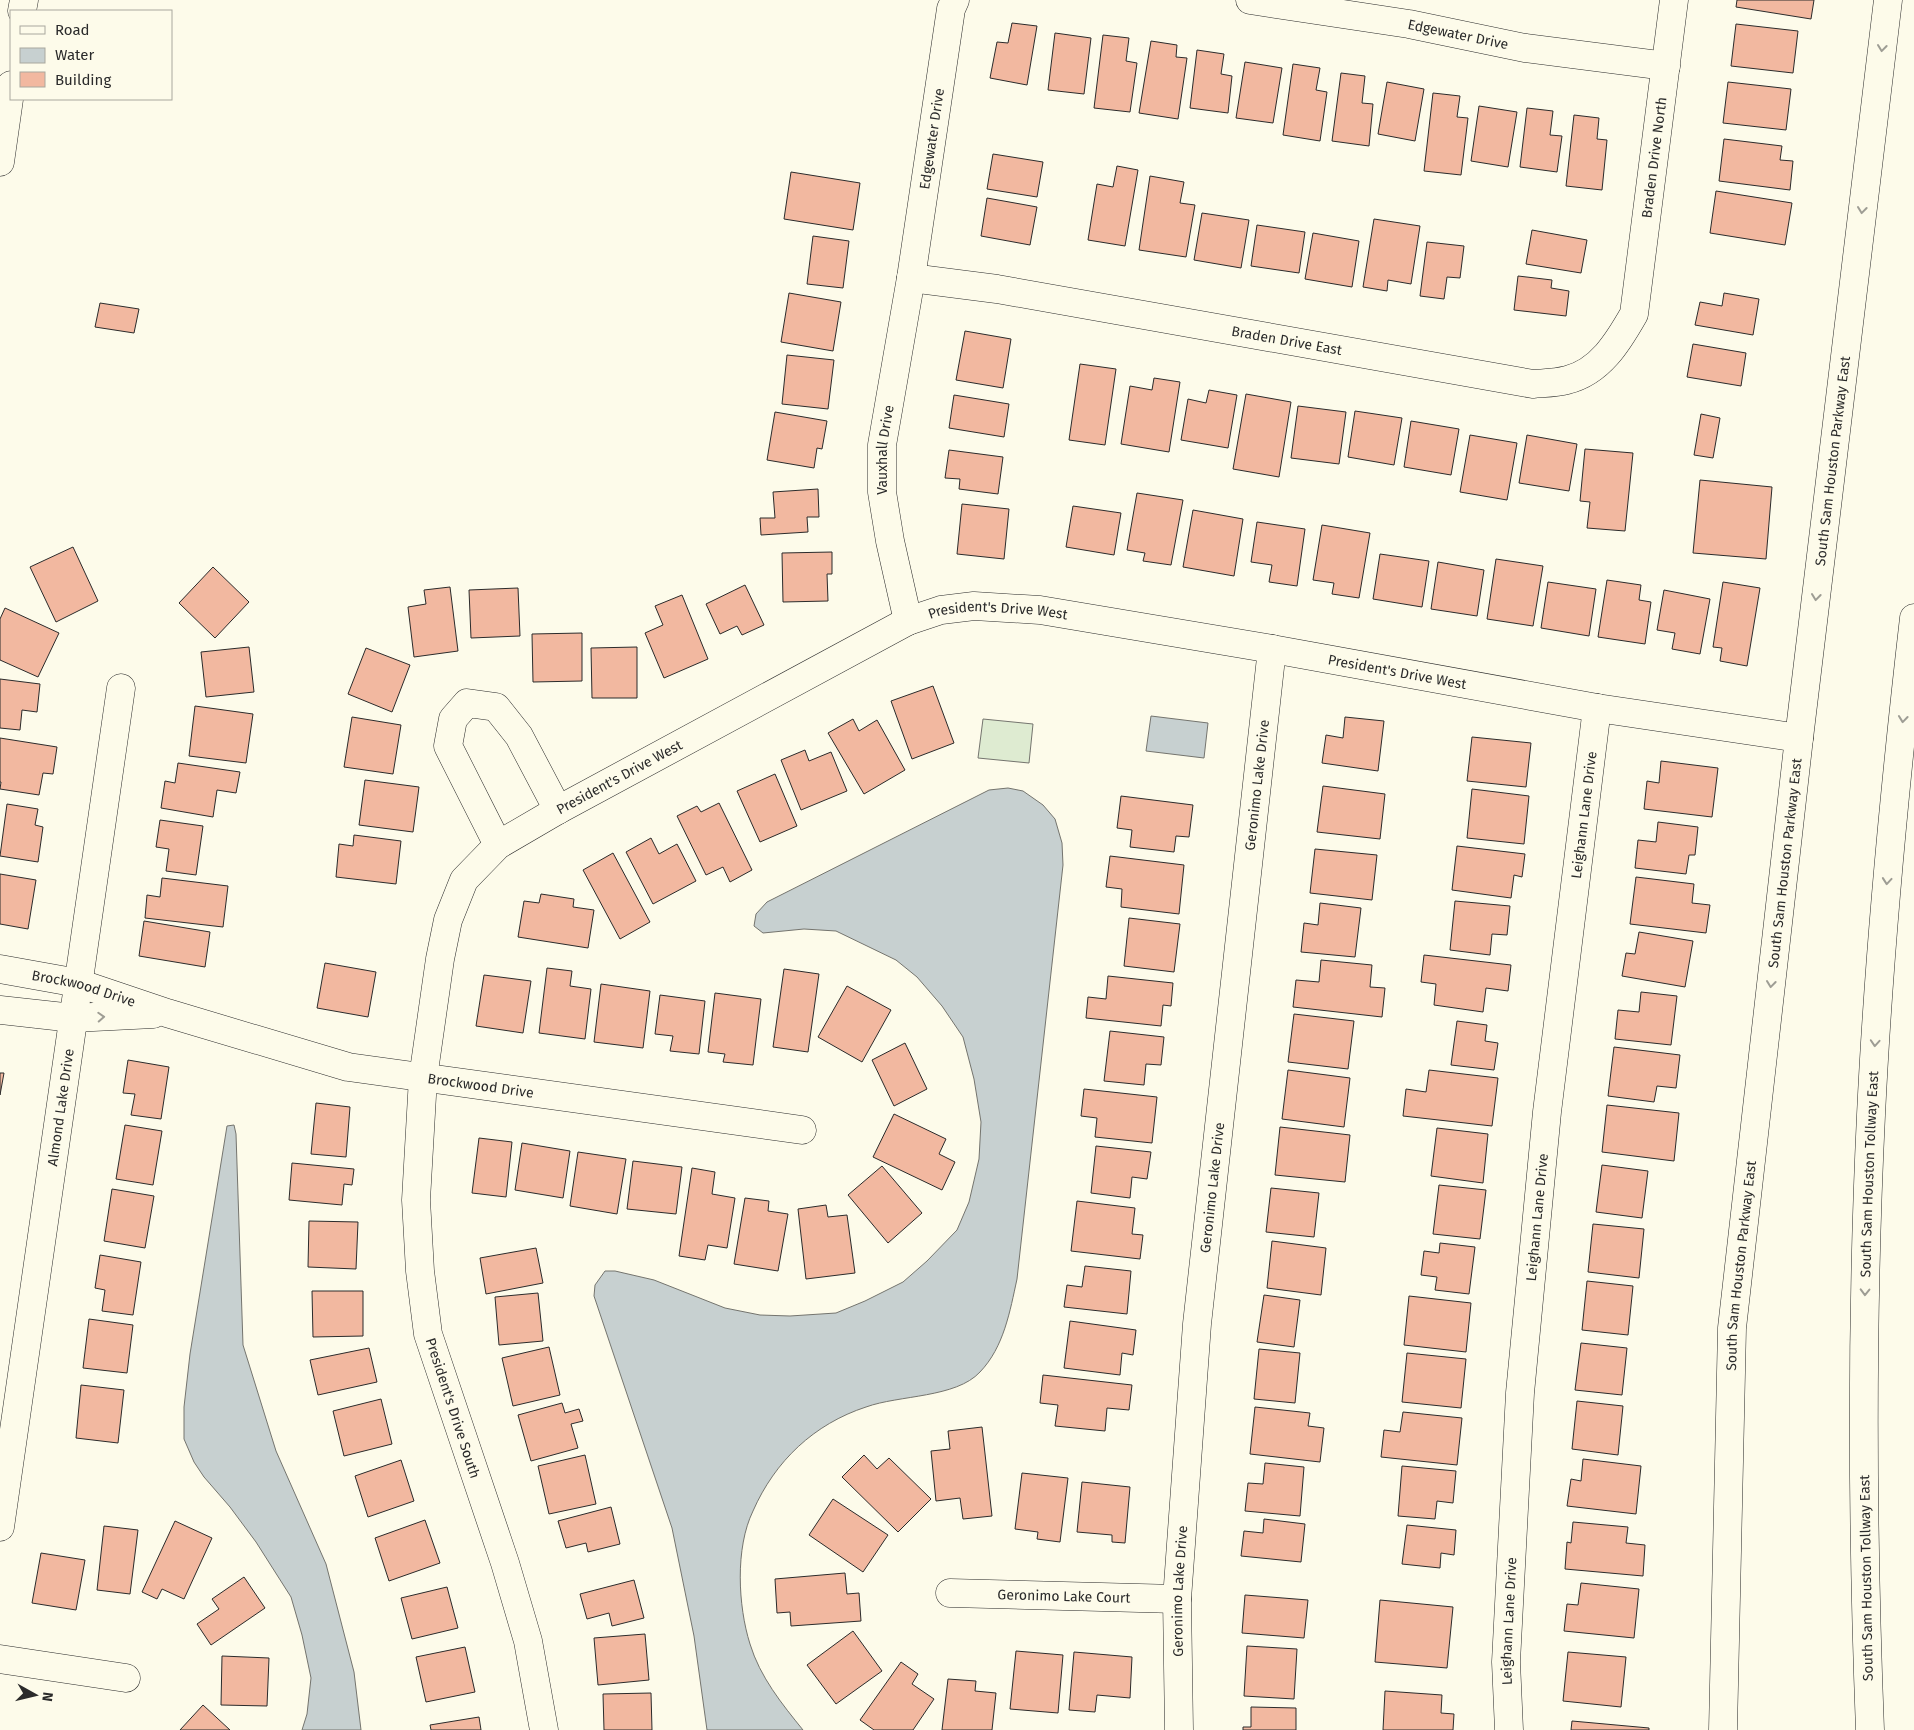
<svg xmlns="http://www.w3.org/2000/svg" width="1914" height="1730" font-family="'Fira Sans',sans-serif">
  <rect width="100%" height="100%" fill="#fdfbea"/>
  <path fill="#deebd1" stroke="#74746e" d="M983 719 1033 724 1029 763 978 758Z"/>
  <path fill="#c7d0d0" stroke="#74746e" d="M1151 716 1208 723 1204 758 1146 751Z
    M1008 788 1023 791 1043 805 1055 819 1062 843 1063 865 1017 1279C1010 1311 1004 1347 980 1372 956 1398 899 1395 866 1407 814 1424 775 1461 753 1511 735 1548 738 1606 750 1644 760 1677 782 1704 803 1730H707L694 1636 672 1528 594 1296 595 1285 605 1271H615L654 1280 725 1308 760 1315 790 1316 836 1313 865 1301 903 1282 927 1261 957 1230 969 1202 979 1159 981 1122 974 1079 963 1037 942 1006 917 977 896 960 836 931 804 929 763 933 754 926 756 914 767 902 989 790Z
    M234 1125 236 1134 243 1345 276 1451 326 1564 354 1672 361 1730H302L307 1714 311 1678 302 1635 291 1597 256 1542 230 1507 204 1477 194 1462 184 1439V1407L190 1354 227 1126Z"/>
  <path fill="#f2b8a0" stroke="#2b2b2b" d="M1737 0H1814L1811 19 1736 7Z
    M1012 23 1037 26 1027 85 990 78 997 42 1008 43Z
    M1736 24 1798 31 1793 73 1731 66Z
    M1055 33 1091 38 1084 94 1048 90Z
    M1103 35 1129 38 1126 61 1137 63 1130 112 1094 108Z
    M1151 41 1177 45 1176 57 1187 58 1178 119 1139 113Z
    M1197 50 1224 54 1221 74 1232 76 1228 113 1190 108Z
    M1245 62 1282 68 1273 123 1236 118Z
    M1293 64 1320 68 1316 90 1327 92 1320 141 1283 135Z
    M1341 73 1365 76 1362 103 1373 104 1369 146 1332 141Z
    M1387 82 1424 89 1415 141 1378 134Z
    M1728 82 1791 89 1786 130 1723 123Z
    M1433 93 1460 96 1457 117 1468 118 1461 175 1424 171Z
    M1479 106 1517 112 1508 167 1471 161Z
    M1527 108 1553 111 1550 135 1562 136 1557 172 1520 167Z
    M1574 115 1599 118 1597 139 1607 140 1602 190 1566 186Z
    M1724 139 1782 146 1780 160 1793 161 1790 190 1719 181Z
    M993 154 1043 162 1037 197 987 189Z
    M1117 166 1138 170 1125 246 1088 240 1097 184 1113 187Z
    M791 172 860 183 853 230 784 219Z
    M1150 176 1184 182 1180 203 1195 205 1186 257 1139 250Z
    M1716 191 1792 203 1785 245 1710 233Z
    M987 198 1037 207 1030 245 981 236Z
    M1202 213 1249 220 1241 268 1194 260Z
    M1374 219 1420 226 1411 284 1388 280 1387 291 1363 287Z
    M1257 225 1305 232 1299 273 1251 266Z
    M1532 230 1587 240 1581 273 1526 264Z
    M1313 233 1359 241 1352 287 1305 279Z
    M813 236 849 241 843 288 807 284Z
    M1427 242 1464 246 1460 278 1447 277 1444 299 1420 296Z
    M1518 276 1552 280 1551 288 1569 291 1566 316 1514 310Z
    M789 293 841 302 833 351 781 342Z
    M1724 293 1759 299 1753 335 1695 325 1700 302 1722 306Z
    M100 303 139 309 134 333 95 327Z
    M965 331 1011 339 1003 388 956 380Z
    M1693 344 1746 353 1741 386 1687 377Z
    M787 355 834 360 828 409 782 404Z
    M1080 364 1116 369 1105 445 1069 440Z
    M1154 378 1180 382 1169 452 1121 444 1130 386 1152 390Z
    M1209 390 1237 395 1228 448 1181 440 1188 399 1206 403Z
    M1246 394 1291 402 1279 477 1233 469Z
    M954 395 1009 404 1004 437 949 428Z
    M1298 406 1346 412 1339 464 1291 458Z
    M1355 411 1402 418 1394 465 1348 457Z
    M775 412 827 421 822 449 817 448 814 468 767 460Z
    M1701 414 1720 418 1713 458 1694 455Z
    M1411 421 1459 429 1451 475 1404 467Z
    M1470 435 1517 443 1507 500 1460 492Z
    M1527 435 1577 444 1569 491 1519 483Z
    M1585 449 1633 453 1625 531 1587 528 1590 502 1580 501Z
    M949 450 1003 457 998 494 959 489 960 479 945 478Z
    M1700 480 1772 487 1766 559 1693 553Z
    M818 489 819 517H807L808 532 761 535 760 518H775L773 492Z
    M1137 493 1183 500 1171 565 1143 561 1145 553 1127 550Z
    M962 504 1009 509 1004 559 957 554Z
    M1073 506 1121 513 1114 555 1066 547Z
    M1193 510 1243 519 1234 576 1183 567Z
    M1257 522 1305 529 1297 586 1269 582 1272 565 1251 562Z
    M1322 525 1370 533 1359 598 1332 594 1334 583 1313 580Z
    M73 547 98 601 56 622 30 567Z
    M832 552V574H827L828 601 783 602 782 553Z
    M1380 554 1429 561 1422 607 1373 599Z
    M1496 559 1543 566 1533 626 1487 619Z
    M1438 562 1484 570 1477 616 1431 609Z
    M213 567 249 602 215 638 179 603Z
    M1607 580 1641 585 1639 600 1651 602 1645 644 1598 637Z
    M1548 582 1596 589 1589 636 1541 628Z
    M1723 582 1760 588 1747 666 1720 661 1722 648 1713 647Z
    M745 585 764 625 742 635 737 626 720 634 706 604Z
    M450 587 458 651 414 657 408 607 426 604 424 590Z
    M518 588 520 636 471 638 469 590Z
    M1664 590 1710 599 1700 654 1672 649 1675 633 1657 630Z
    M682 595 708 659 664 678 645 633 663 625 655 606Z
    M5 608 59 633 38 677 0 660V619Z
    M582 633V681L533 682 532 634Z
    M249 647 254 692 206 697 201 652Z
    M637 647V698H592L591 648Z
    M366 648 410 665 392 712 348 694Z
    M0 679 40 684 37 712 22 710 20 730 0 728Z
    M933 686 954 743 912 759 891 701Z
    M195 706 253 714 246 763 189 756Z
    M352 717 401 725 393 774 344 767Z
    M1345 717 1384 721 1378 771 1322 763 1326 735 1343 738Z
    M853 719 859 731 877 720 905 770 864 794 828 733Z
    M1472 737 1531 743 1526 787 1467 781Z
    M0 738 57 747 53 774 43 773 39 795 0 789 1 782H0Z
    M805 750 809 761 831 752 847 791 801 810 781 760Z
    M1661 761 1718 768 1712 817 1644 809 1647 781 1659 783Z
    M178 763 240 772 236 793 217 790 213 817 161 808 165 781 175 783Z
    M775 774 797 826 760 842 737 791Z
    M365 780 419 787 413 832 359 825Z
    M1323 786 1385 794 1380 839 1317 832Z
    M1472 789 1529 796 1524 844 1467 838Z
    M1121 796 1193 805 1189 837 1176 836 1174 852 1130 847 1132 830 1117 828Z
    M719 803 752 870 730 882 723 867 706 875 677 816 697 806 701 812Z
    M7 804 38 809 35 825 43 827 38 862 0 856Z
    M160 820 203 826 196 875 166 871 169 849 156 847Z
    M1658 822 1698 827 1695 855H1689L1686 874 1635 868 1638 840 1656 842Z
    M354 835 401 841 396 884 336 877 339 844 353 846Z
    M651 838 659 854 677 844 696 881 653 904 626 852Z
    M1457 846 1525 854 1522 877 1514 875 1511 898 1452 890Z
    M1315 849 1377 855 1372 900 1310 893Z
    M613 853 650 922 620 939 583 870Z
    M1110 856 1184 865 1179 914 1121 907 1122 889 1106 887Z
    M0 874 36 880 28 929 0 924Z
    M1636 877 1694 884 1692 903 1710 905 1706 933 1630 924Z
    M162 878 228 886 223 927 145 918 147 895 160 897Z
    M541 894 574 899 573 907 594 910 588 948 518 937 524 901 539 903Z
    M1455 901 1510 906 1507 935 1492 934 1490 955 1450 950Z
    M1320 903 1361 908 1355 957 1301 952 1304 923 1318 925Z
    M1129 918 1180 924 1174 972 1124 966Z
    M144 921 210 932 205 967 139 956Z
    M1639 932 1693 941 1685 987 1622 976 1626 953 1635 954Z
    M1424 955 1511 965 1508 991 1486 988 1483 1012 1434 1005 1436 984 1421 982Z
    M1321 960 1372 965 1370 987 1385 988 1382 1017 1293 1007 1296 980 1319 982Z
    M325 963 376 972 368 1017 317 1008Z
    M547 968 572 971 570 986 591 989 585 1039 539 1033Z
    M784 969 819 974 808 1052 773 1047Z
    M484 975 531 981 523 1033 476 1026Z
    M1108 976 1173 983 1171 1006 1163 1005 1161 1026 1086 1018 1088 997 1106 999Z
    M601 984 650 991 643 1048 594 1042Z
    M847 986 891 1010 862 1062 818 1037Z
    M1641 992 1677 996 1671 1045 1615 1039 1618 1010 1639 1012Z
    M715 993 761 999 753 1065 723 1062 725 1054 708 1052Z
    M660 995 705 1001 699 1054 670 1051 673 1036 655 1034Z
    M1294 1014 1354 1021 1348 1069 1288 1062Z
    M1457 1021 1487 1025 1485 1041 1498 1043 1494 1070 1451 1065Z
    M1110 1031 1164 1037 1161 1065 1146 1064 1144 1085 1104 1081Z
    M905 1043 927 1089 894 1106 872 1060Z
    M1614 1047 1680 1055 1676 1088 1657 1086 1654 1102 1608 1096Z
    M128 1060 169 1067 161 1119 131 1115 135 1094 123 1093Z
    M1288 1070 1350 1078 1344 1127 1282 1119Z
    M1429 1070 1498 1078 1492 1126 1403 1116 1406 1089 1426 1092Z
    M0 1073H4L0 1095Z
    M1084 1089 1157 1097 1152 1143 1095 1137 1097 1118 1081 1116Z
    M316 1103 350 1107 346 1157 311 1154Z
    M1607 1105 1679 1113 1674 1161 1602 1152Z
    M894 1114 946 1139 939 1154 955 1162 942 1190 873 1157Z
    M125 1125 162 1131 153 1185 116 1179Z
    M1280 1127 1350 1135 1345 1182 1275 1175Z
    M1437 1128 1488 1134 1483 1183 1431 1176Z
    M479 1138 512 1142 506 1197 472 1193Z
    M522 1143 570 1151 563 1198 515 1190Z
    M1096 1146 1151 1152 1147 1179 1132 1177 1130 1198 1091 1193Z
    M578 1152 626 1159 617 1214 570 1206Z
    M633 1161 682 1167 676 1214 627 1209Z
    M292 1163 354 1169 352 1185 344 1184 342 1205 289 1200Z
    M1602 1165 1648 1171 1642 1218 1596 1212Z
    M882 1166 922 1213 888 1243 848 1195Z
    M692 1168 715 1172 712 1194 735 1198 727 1248 708 1245 705 1260 679 1256Z
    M1439 1185 1486 1190 1480 1239 1433 1234Z
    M1271 1188 1319 1193 1314 1237 1266 1232Z
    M112 1189 154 1196 145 1248 104 1241Z
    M745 1198 769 1201 768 1211 788 1214 778 1271 734 1264Z
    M1077 1201 1135 1208 1132 1234 1143 1235 1140 1259 1071 1251Z
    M826 1205 828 1217 847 1215 855 1273 806 1279 798 1209Z
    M309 1221 358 1222 356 1269 308 1267Z
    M1593 1224 1644 1229 1639 1278 1588 1272Z
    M1272 1241 1326 1248 1321 1295 1267 1288Z
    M1440 1243 1475 1247 1469 1294 1435 1290 1437 1277 1421 1275 1424 1251 1439 1253Z
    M536 1248 543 1283 486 1294 480 1258Z
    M100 1255 141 1262 133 1315 102 1311 105 1290 95 1288Z
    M1085 1266 1131 1271 1127 1314 1064 1307 1067 1285 1082 1287Z
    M1587 1281 1633 1286 1628 1335 1582 1330Z
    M312 1291H363V1336L313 1337Z
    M538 1293 543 1341 499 1345 495 1297Z
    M1264 1295 1300 1300 1294 1347 1257 1342Z
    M1409 1296 1471 1303 1466 1352 1404 1345Z
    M89 1319 133 1325 127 1373 83 1368Z
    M1070 1321 1136 1330 1133 1355 1122 1353 1120 1375 1064 1368Z
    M1581 1343 1627 1348 1622 1395 1575 1390Z
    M549 1347 560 1395 513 1406 502 1358Z
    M369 1348 377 1382 318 1395 310 1360Z
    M1259 1349 1300 1353 1295 1403 1254 1399Z
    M1407 1353 1466 1359 1461 1408 1402 1402Z
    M1043 1375 1132 1385 1129 1410 1107 1408 1105 1431 1055 1426 1058 1405 1040 1403Z
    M81 1385 124 1390 118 1443 76 1438Z
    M381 1399 392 1444 344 1456 333 1411Z
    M1577 1401 1623 1406 1618 1455 1572 1449Z
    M562 1403 565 1413 579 1409 583 1421 571 1424 578 1448 531 1461 518 1415Z
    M1255 1407 1310 1413 1308 1426 1324 1428 1320 1462 1250 1454Z
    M1403 1412 1462 1418 1457 1465 1381 1457 1384 1430 1400 1432Z
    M982 1427 992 1516 963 1519 960 1498 936 1501 931 1451 950 1449 948 1431Z
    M585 1455 596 1504 549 1514 538 1466Z
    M864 1455 877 1469 889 1458 931 1499 898 1532 842 1477Z
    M1583 1459 1641 1466 1636 1514 1567 1506 1571 1479 1581 1481Z
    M401 1460 414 1501 368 1517 355 1476Z
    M1265 1463 1304 1467 1300 1516 1245 1511 1248 1483 1263 1484Z
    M1402 1466 1456 1471 1453 1503 1437 1501 1435 1519 1398 1516Z
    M1022 1473 1068 1478 1060 1542 1037 1539 1038 1532 1015 1529Z
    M1082 1482 1130 1487 1125 1543 1112 1542V1535L1077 1532Z
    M833 1499 888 1535 863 1572 809 1535Z
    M611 1507 620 1544 588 1552 586 1543 566 1548 558 1521Z
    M1264 1519 1305 1524 1301 1562 1241 1556 1244 1531 1263 1533Z
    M425 1520 440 1563 389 1581 375 1538Z
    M175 1521 212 1538 184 1599 162 1589 157 1599 142 1592Z
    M1573 1522 1628 1527 1626 1543 1645 1545 1643 1576 1565 1569 1567 1542 1571 1543Z
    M1407 1525 1456 1530 1454 1555 1441 1553 1440 1568 1402 1564Z
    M104 1526 138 1530 130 1594 97 1590Z
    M41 1553 85 1560 76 1610 32 1603Z
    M845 1573 847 1594 859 1593 861 1621 791 1626 790 1612 777 1613 775 1579Z
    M244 1577 265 1608 211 1645 197 1624 219 1609 212 1599Z
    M634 1580 644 1618 612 1626 609 1613 587 1619 580 1594Z
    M1581 1583 1639 1589 1634 1638 1564 1631 1567 1604 1578 1605Z
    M447 1587 458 1628 412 1639 401 1598Z
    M1245 1595 1308 1600 1304 1638 1242 1633Z
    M1380 1600 1453 1607 1447 1668 1375 1662Z
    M853 1631 882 1671 836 1704 807 1665Z
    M645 1634 649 1680 598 1685 594 1638Z
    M1247 1646 1297 1649 1294 1699 1244 1696Z
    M465 1647 475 1692 426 1702 416 1657Z
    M1016 1651 1063 1655 1058 1713 1010 1709Z
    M1074 1652 1132 1657 1130 1698 1097 1695 1095 1712 1069 1710Z
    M1568 1652 1626 1657 1621 1707 1563 1701Z
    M222 1656 269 1658 267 1706 221 1705Z
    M901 1662 918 1674 912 1684 934 1699 913 1730H874L860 1720Z
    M948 1679 976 1681 975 1691 996 1693 992 1730H942Z
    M1385 1691 1442 1695 1441 1713 1454 1714 1453 1730H1383Z
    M651 1693 652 1730H604L603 1694Z
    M203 1705 230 1730H180Z
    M1251 1707 1296 1708V1730H1243V1727H1251Z
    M479 1717 481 1730H431L430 1725Z
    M1572 1721 1649 1728V1730H1571Z"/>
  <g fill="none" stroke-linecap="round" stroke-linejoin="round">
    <defs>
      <g id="minor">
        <path id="s1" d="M1250 0 1409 24 1525 48 1666 66"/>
        <path d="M22 11 24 0"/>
        <path d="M0 162 11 85"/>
        <path id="s2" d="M911 278 997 289 1533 384C1544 383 1556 383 1567 380 1600 372 1618 342 1634 314L1674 0"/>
        <path id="s3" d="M908 621 890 541 882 492V445L911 278 951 9 955 0"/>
        <path d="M498 845 448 746 453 719 467 703 496 707 519 736 558 810"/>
        <path id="s4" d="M0 969 78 983 167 1013 348 1067 802 1130"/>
        <path d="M0 1010 73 1018 153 1014"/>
        <path id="s5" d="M0 1527 121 688"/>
        <path id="s6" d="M950 1593 1177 1599"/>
        <path d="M0 1659 126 1678"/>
        <path id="s7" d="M544 1730 528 1641 505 1563 428 1334 420 1271 416 1200 423 1078 440 959 448 920 464 880 498 845 558 810 908 621 941 610 974 606 1040 610 1272 649 1597 708 1799 738"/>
        <path id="s8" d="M1179 1730 1177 1599 1197 1324 1272 649"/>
        <path id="s9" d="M1509 1730 1506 1662 1520 1393 1547 1112 1597 708"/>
      </g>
      <g id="major">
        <path id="s10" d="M1723 1730 1732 1328 1799 738 1888 0"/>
      </g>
      <g id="highway">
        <path id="s11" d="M1870 1730C1862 1525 1861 1320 1871 1115 1879 949 1895 783 1914 618"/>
      </g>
    </defs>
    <use href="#minor" stroke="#2b2b2b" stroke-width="29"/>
    <use href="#major" stroke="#2b2b2b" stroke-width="29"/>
    <use href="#highway" stroke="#2b2b2b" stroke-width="29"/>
    <use href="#minor" stroke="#fdfbea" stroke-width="28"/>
    <use href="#major" stroke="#fdfbea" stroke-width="28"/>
    <use href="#highway" stroke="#fdfbea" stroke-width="28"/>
  </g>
  <defs><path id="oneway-chevron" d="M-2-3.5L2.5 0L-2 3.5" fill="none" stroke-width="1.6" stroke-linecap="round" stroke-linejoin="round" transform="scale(1.25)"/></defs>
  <g stroke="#9e9d94">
    <use href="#oneway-chevron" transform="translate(1882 48) rotate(97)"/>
    <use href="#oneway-chevron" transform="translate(1862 210) rotate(97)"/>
    <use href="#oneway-chevron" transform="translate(1816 597) rotate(97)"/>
    <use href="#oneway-chevron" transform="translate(1903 719) rotate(96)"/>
    <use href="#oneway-chevron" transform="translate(1887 881) rotate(95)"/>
    <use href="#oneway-chevron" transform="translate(1771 984) rotate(97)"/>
    <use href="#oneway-chevron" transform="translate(101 1017) rotate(-3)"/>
    <use href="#oneway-chevron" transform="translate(1875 1043) rotate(94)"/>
    <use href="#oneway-chevron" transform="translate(1865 1292) rotate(91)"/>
  </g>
  <g text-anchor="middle" stroke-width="4" stroke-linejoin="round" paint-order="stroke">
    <g font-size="14" fill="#2b2b2b" stroke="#fdfbea">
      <text dy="5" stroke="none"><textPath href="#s1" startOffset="211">Edgewater Drive</textPath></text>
      <text dy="5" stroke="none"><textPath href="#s3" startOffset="489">Edgewater Drive</textPath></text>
      <text dy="5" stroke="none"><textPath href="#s2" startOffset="920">Braden Drive North</textPath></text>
      <text dy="5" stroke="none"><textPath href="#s2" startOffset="381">Braden Drive East</textPath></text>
      <text dy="5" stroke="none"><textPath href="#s3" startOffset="174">Vauxhall Drive</textPath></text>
      <text dy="5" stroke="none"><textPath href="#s10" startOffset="1275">South Sam Houston Parkway East</textPath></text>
      <text dy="5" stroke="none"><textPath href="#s7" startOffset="1481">President's Drive West</textPath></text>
      <text dy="5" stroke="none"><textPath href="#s7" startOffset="1886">President's Drive West</textPath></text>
      <text dy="5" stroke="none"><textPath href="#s7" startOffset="1061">President's Drive West</textPath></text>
      <text dy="5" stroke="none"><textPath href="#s8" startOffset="949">Geronimo Lake Drive</textPath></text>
      <text dy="5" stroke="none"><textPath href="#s9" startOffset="919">Leighann Lane Drive</textPath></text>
      <text dy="5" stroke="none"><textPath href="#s10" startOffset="870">South Sam Houston Parkway East</textPath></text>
      <text dy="5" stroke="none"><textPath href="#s4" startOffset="86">Brockwood Drive</textPath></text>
      <text dy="5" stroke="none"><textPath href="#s4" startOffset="496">Brockwood Drive</textPath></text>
      <text dy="5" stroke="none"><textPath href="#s5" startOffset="424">Almond Lake Drive</textPath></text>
      <text dy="5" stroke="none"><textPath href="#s11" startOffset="556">South Sam Houston Tollway East</textPath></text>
      <text dy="5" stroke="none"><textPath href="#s8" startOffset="544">Geronimo Lake Drive</textPath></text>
      <text dy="5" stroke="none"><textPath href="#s9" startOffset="514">Leighann Lane Drive</textPath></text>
      <text dy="5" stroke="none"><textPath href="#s10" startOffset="465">South Sam Houston Parkway East</textPath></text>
      <text transform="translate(453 1408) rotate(72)" y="5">President's Drive South</text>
      <text transform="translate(1866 1578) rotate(-91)" y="5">South Sam Houston Tollway East</text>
      <text dy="5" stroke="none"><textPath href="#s8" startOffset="139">Geronimo Lake Drive</textPath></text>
      <text dy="5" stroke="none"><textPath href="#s6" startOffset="114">Geronimo Lake Court</textPath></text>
      <text dy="5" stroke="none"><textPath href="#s9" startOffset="109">Leighann Lane Drive</textPath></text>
    </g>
  </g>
  <rect x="10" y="10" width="162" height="90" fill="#fdfbea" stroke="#a9a89e"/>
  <rect x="20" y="26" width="25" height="8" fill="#fdfbea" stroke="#a9a89e"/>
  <text x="55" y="35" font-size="15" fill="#2b2b2b">Road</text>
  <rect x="20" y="48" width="25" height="15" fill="#c7d0d0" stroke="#a9a89e"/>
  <text x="55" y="60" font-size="15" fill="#2b2b2b">Water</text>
  <rect x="20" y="72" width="25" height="15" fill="#f2b8a0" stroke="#a9a89e"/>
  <text x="55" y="85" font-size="15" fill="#2b2b2b">Building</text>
  <g transform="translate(35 1695) rotate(98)" stroke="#fdfbea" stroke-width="4" paint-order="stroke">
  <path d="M0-4L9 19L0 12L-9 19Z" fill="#2b2b2b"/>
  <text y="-8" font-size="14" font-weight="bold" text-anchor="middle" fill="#2b2b2b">N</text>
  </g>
</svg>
